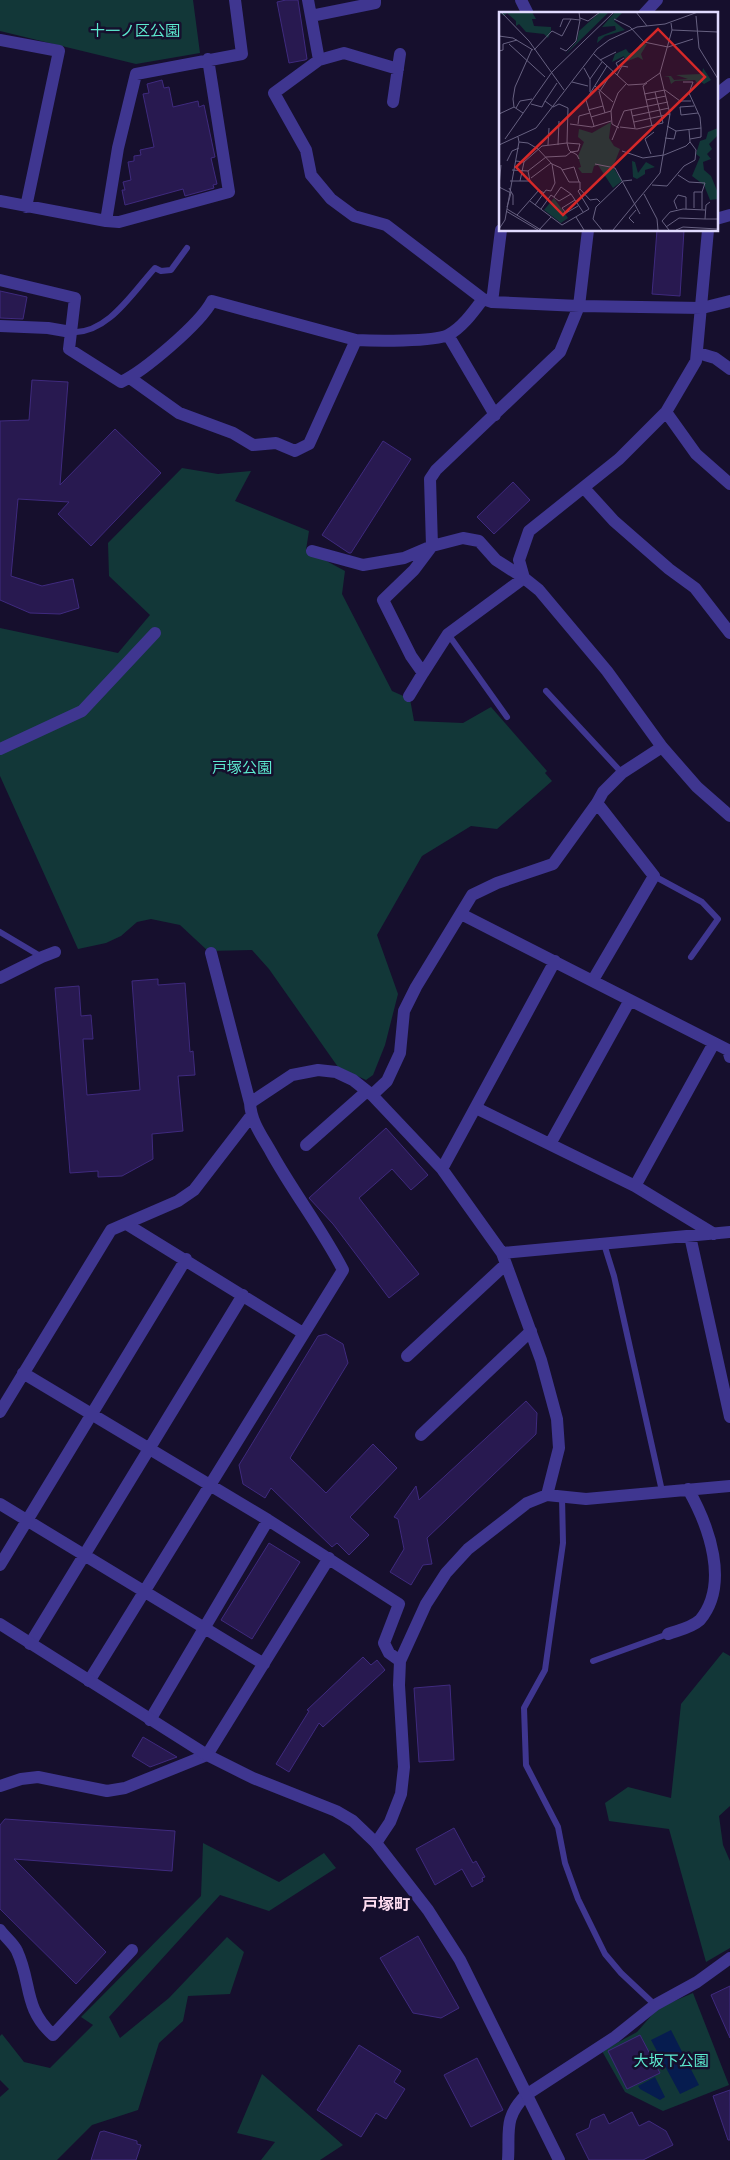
<svg xmlns="http://www.w3.org/2000/svg" width="730" height="2160" font-family="Mulish,'Noto Sans JP',sans-serif">
  <rect width="100%" height="100%" fill="#160f2d"/>
  <path fill="#123738" d="M0 0H193L200 53 136 64 0 31Z
    M182 468 218 474 251 471 235 501 309 531 306 550 345 571 342 594 392 691 410 699 414 721 463 723 491 707 547 771 545 773 552 781 497 829 471 826 422 856 377 935 398 994 385 1045 373 1075 366 1080 338 1067 269 969 252 950 208 951 180 925 151 919 137 922 121 936 106 943 78 949 0 776V628L118 653 150 615 109 576 108 543Z
    M723 1652 730 1656V1806L719 1816 723 1845 730 1861V1948L706 1962 669 1829 609 1821 605 1803 628 1787 671 1798 681 1704Z
    M203 1843 279 1882 324 1853 336 1868 269 1911 220 1895 109 2017 120 2038 169 1998 227 1937 244 1952 230 1994 188 1996 183 2021 159 2043 138 2110 92 2125 57 2160H0V2097L9 2089 0 2080V2036L2 2034 24 2062 50 2068 93 2025 81 2017 201 1896Z
    M693 1993 729 2085 663 2111 625 2092 602 2051 637 2032 658 2008Z
    M262 2074 343 2145 320 2160H261L275 2142 237 2133Z"/>
  <path fill="#061c4f" d="M671 2030 699 2085 680 2094 651 2040Z
    M655 2077 665 2097 660 2100 640 2089 638 2086Z"/>
  <path fill="#281950" stroke="#3f2a7e" d="M286 0H298L307 59 305 60 289 63 277 2Z
    M162 80 164 88 169 87 173 107 198 101 199 107 204 105 215 157 211 158 217 184 213 185 214 188 185 196 183 189 125 205 122 190H125L123 182 131 180 128 162 134 161V156L141 155 140 150 154 147 143 94 149 93 147 84Z
    M657 230H684L680 296 652 294Z
    M0 291 27 297 23 319 0 318Z
    M32 380 68 382 60 485 115 429 161 473 91 546 58 514 69 502 18 499 11 576 42 586 73 579 79 608 60 614 30 613 0 600V421L29 420Z
    M383 441 411 459 351 553H349L322 535Z
    M513 482 530 500 494 534 477 517Z
    M158 979V985L185 983 190 1052 193 1051 195 1075 178 1076 183 1131 152 1134 153 1159 122 1176 98 1177V1171L70 1173 55 988 79 986 81 1016 91 1015 93 1039H83L87 1095 140 1090 132 981Z
    M386 1128 428 1175 411 1190 392 1169 359 1198 419 1274 389 1298 333 1224 309 1198Z
    M326 1334 343 1344 348 1363 290 1458 326 1493 373 1444 397 1468 350 1517 369 1535 349 1555 337 1543 332 1547 271 1488 265 1498 243 1484 239 1465 318 1336Z
    M526 1401 537 1413 536 1434 427 1538 432 1564 423 1565 411 1585 390 1572 404 1549 398 1519 394 1517 416 1486 419 1500Z
    M269 1543 300 1562 252 1639 221 1620Z
    M363 1657 371 1665 377 1660 385 1670 323 1727 319 1723 289 1772 276 1764 309 1711 307 1710Z
    M450 1685 454 1760 419 1762 414 1688Z
    M143 1737 177 1757 150 1767 132 1756Z
    M5 1819 175 1831 172 1871 14 1859 106 1952 76 1984 0 1909V1825Z
    M454 1828 473 1863 476 1861 485 1877 482 1878 483 1881 472 1887 462 1869 435 1885 416 1849Z
    M418 1936 459 2008 441 2018 413 2013 380 1958Z
    M730 1986V2038L711 1995Z
    M640 2035 660 2073 627 2089 608 2051Z
    M359 2045 401 2071 394 2082 405 2089 386 2119 376 2113 361 2137 317 2110Z
    M477 2058 503 2110 471 2127 444 2075Z
    M730 2090V2140H728L713 2096Z
    M632 2112 639 2126 649 2121 666 2131 673 2145 643 2160H589L576 2134 589 2128 591 2120 604 2114 609 2124Z
    M104 2131 137 2141V2144L141 2145 136 2160H91L100 2132Z"/>
  <g fill="none" stroke-linecap="round" stroke-linejoin="round">
    <path stroke="#3f3690" stroke-width="6" d="M71 332C107 335 133 292 155 268L161 271 171 270 187 248
      M448 634 507 717
      M546 691 622 773
      M654 876 702 902 718 919 691 957
      M0 932 42 957
      M604 1244 614 1276 662 1491
      M562 1497 563 1543 545 1670 524 1708 526 1765 558 1827 565 1863 578 1899 605 1954 621 1973 655 2005
      M593 1661 668 1634"/>
    <path stroke="#3f3690" stroke-width="12" d="M308 0 319 60
      M521 0 528 14
      M644 14 657 0
      M311 16 375 3V0
      M0 40 59 51 26 207
      M398 69 344 53 319 60 274 93 306 150 311 175 331 199 354 216 386 225 483 299 492 302 579 306 702 308 730 301
      M716 95 730 84
      M393 102 400 54
      M0 201 106 221 118 148 136 74 242 54 235 0
      M716 219 730 215
      M106 221 119 222 229 192 208 59
      M708 230 696 361 666 412 619 459 529 531 519 560 524 578 539 590 607 671 662 747 697 787 730 816
      M0 280 75 298 71 332 48 328 0 326
      M492 302 501 230
      M71 332 69 349 121 382C144 371 200 324 212 301L356 340C373 341 434 342 448 335 462 328 474 311 483 299
      M448 335 495 415
      M698 353 715 358 730 369
      M130 378 179 413 233 433 253 445 276 443 295 451 309 444 356 340
      M666 412 696 454 730 484
      M584 488 614 521 669 569 695 588 730 633
      M312 551 363 565 404 558 432 546 463 538 479 541 496 560 524 578 448 634 423 673 411 656 383 600 414 570 432 546 430 479 436 470 560 352 579 306 588 230
      M409 696 423 673
      M0 749 82 711 155 633
      M461 914 728 1050 730 1057
      M0 978 42 957 55 952
      M593 980 654 876 597 803
      M372 1095 387 1081 400 1053 404 1011 416 987 472 895 497 883 553 864 597 803 603 792 622 773 662 747
      M250 1103 292 1075 318 1070 336 1072 353 1080 372 1095 442 1169 502 1253 541 1360 557 1419 559 1448 547 1495
      M476 1108 635 1186 714 1234
      M550 1144 630 1000
      M306 1145 367 1091
      M442 1169 555 961
      M635 1186 714 1043
      M128 1225 303 1333
      M690 1236 730 1417
      M502 1253 730 1232
      M407 1356 506 1264
      M23 1373 268 1520 399 1604 384 1643 389 1653 400 1661
      M0 1412 111 1230 178 1201 194 1190 251 1116
      M421 1435 531 1331
      M0 1504 264 1664
      M0 1565 186 1259
      M668 1634C679 1630 691 1628 700 1620 730 1584 709 1526 688 1489
      M30 1644 243 1295
      M89 1681 343 1270C322 1229 293 1192 271 1152 262 1136 251 1122 250 1103L211 953
      M150 1720 268 1520
      M0 1786 21 1779 38 1777 107 1791 125 1788 207 1755 329 1558
      M376 1843 390 1822 401 1794 404 1767 399 1685 400 1661 426 1604 446 1573 468 1549 527 1503 547 1495 586 1499 730 1486
      M0 1930C5 1937 14 1944 17 1951 32 1983 23 2008 53 2035L132 1950
      M508 2160C510 2132 503 2118 526 2095L615 2037 655 2005 697 1982 730 1958"/>
    <path stroke="#3f3690" stroke-width="12" d="M0 1624 207 1755 253 1778 336 1811 353 1821 376 1843 428 1910 460 1960 559 2160"/>
  </g>
  <g text-anchor="middle" stroke-width="5" stroke-linejoin="round" paint-order="stroke">
    <g font-size="15" fill="#5ceacf" stroke="#160f2d">
      <text x="135" y="36">十一ノ区公園</text>
      <text x="242" y="773">戸塚公園</text>
      <text x="671" y="2066">大坂下公園</text>
    </g>
    <g font-size="16" font-weight="bold" fill="#ffddf1" stroke="#160f2d">
      <text x="386" y="1910">戸塚町</text>
    </g>
  </g>
  <g transform="translate(499 12)">
    <rect width="219" height="219" fill="#160f2d"/>
    <path d="M0 0H33L37 7H33L35 14 52 15V19L49 26 45 22 27 20 20 12 17 14V9L8 1 5 4ZM101 0H110L66 43 78 29 80 19ZM116 0H124L115 9 126 18 106 24 98 31 99 25 117 18 116 14 103 15ZM141 32H148L142 42 144 48 139 45 126 50 125 44 113 50 116 42 127 37 130 41 137 40ZM204 56 212 68 205 72 201 69 199 73 196 68 176 69 172 72 170 65 165 64H172L175 68 189 67 177 63 203 62ZM112 110 110 126 115 134 121 137 114 155 123 169 114 176 99 153 95 154 93 161H83L79 156 82 155 79 144 85 130 79 125 80 117 93 121ZM219 116V123L210 132 213 137 208 142 212 147 204 150 205 158 212 164 219 181V187L211 188 205 173 193 164 201 145 197 142 201 129 207 127 209 120ZM133 149 136 150 139 161 147 150 156 155 146 158V162L138 167 134 165ZM55 186 69 206 62 211 45 198Z" fill="#123738"/>
    <path fill="none" stroke="#676181" stroke-width="1" d="M2 0 30 29 65 78M137 0 148 14M197 4 200 36 219 67M81 6 89 9 101 0M115 7 131 15 145 30 169 35 194 27M61 15 64 7H72M173 18 219 20M0 24 14 26 34 38M10 32 46 65M61 36 67 39 77 29 81 8M35 38 53 19 63 24 72 7 81 8 80 0M0 39 4 38V32L18 28M95 42 129 73 145 72 161 61M101 48 117 40M85 56 91 67V80M120 57 117 51 125 46M118 63 123 54 129 55M91 67 103 50M73 70 89 74M148 71 144 74 153 114M96 74 114 90M100 79 106 101M101 79 114 59M145 82 166 78 181 89H192M147 88 167 84M32 92 43 95 46 89M195 94 181 95 182 103 199 101M17 96 21 89 33 87M89 98 104 94M132 98 136 116M24 101 15 95 14 87 16 75 33 37M0 102 15 95M133 104 170 96M92 105 112 99M135 110 171 102M71 112 93 115 112 109M79 112 80 104 91 101M95 114 87 88 108 54M168 114 177 119 202 116 201 105 190 81 194 70H184M121 115 138 117 164 111 156 80M120 116 113 112 112 99 119 81 127 72M19 125 20 130 29 131 39 137 53 152 56 171 52 179 47 178 36 193M166 126 175 127 177 119M6 127 53 60 115 0M191 127 202 125V116M113 128 125 99 169 90M0 133 37 116 98 37 110 28 138 15 166 12 199 0M49 133 50 116M59 133 60 109M123 139 144 146 165 143 187 134 191 130 190 118M152 142 146 127 155 120M8 149 13 139 20 136M17 149 25 150 43 134 68 131 69 96 60 92 54 95 46 89 58 71M53 152 62 156 70 170H81V177M96 152 116 156 141 202M13 158 29 159 47 145 67 144 72 140 79 139 81 132 68 131 70 138 72 140 75 141 78 143 80 147M63 158 75 155 80 170M179 163 190 170 206 171 203 180M32 166 52 151M11 169H31L29 159M21 169 25 150M153 173 168 174 185 154 196 148 197 138 191 130M0 174 2 153M0 175 12 181 8 195M10 176 14 183V193M145 182 158 207 159 218M55 185 62 175 72 182M76 188 63 196 67 201 79 194M31 189 63 213 90 197 79 179 81 177 91 188 98 187 101 190M211 190 207 193 206 207H219M195 196V180H203V197M8 197 42 218M42 197 52 183 60 189 72 182 84 200M178 197 175 189 179 183 187 185V197M7 199 39 218M18 203 40 178 45 181M77 205 85 218M135 211 130 206 137 198M167 215 180 206 206 207M0 217 6 208 20 130M40 218 52 205M103 218 94 207 97 195 124 169 133 168M114 218 161 161 171 102 161 61 173 18 172 11M170 218 163 209 171 200 184 197 206 198M177 218 184 215 219 217"/>
    <path fill="#d62828" fill-opacity="0.15" stroke="#d62828" stroke-width="2.5" d="M159 17 206 65 64 203 17 155Z"/>
    <rect width="219" height="219" fill="none" stroke="#e1dbff" stroke-width="2.5"/>
  </g>
</svg>
